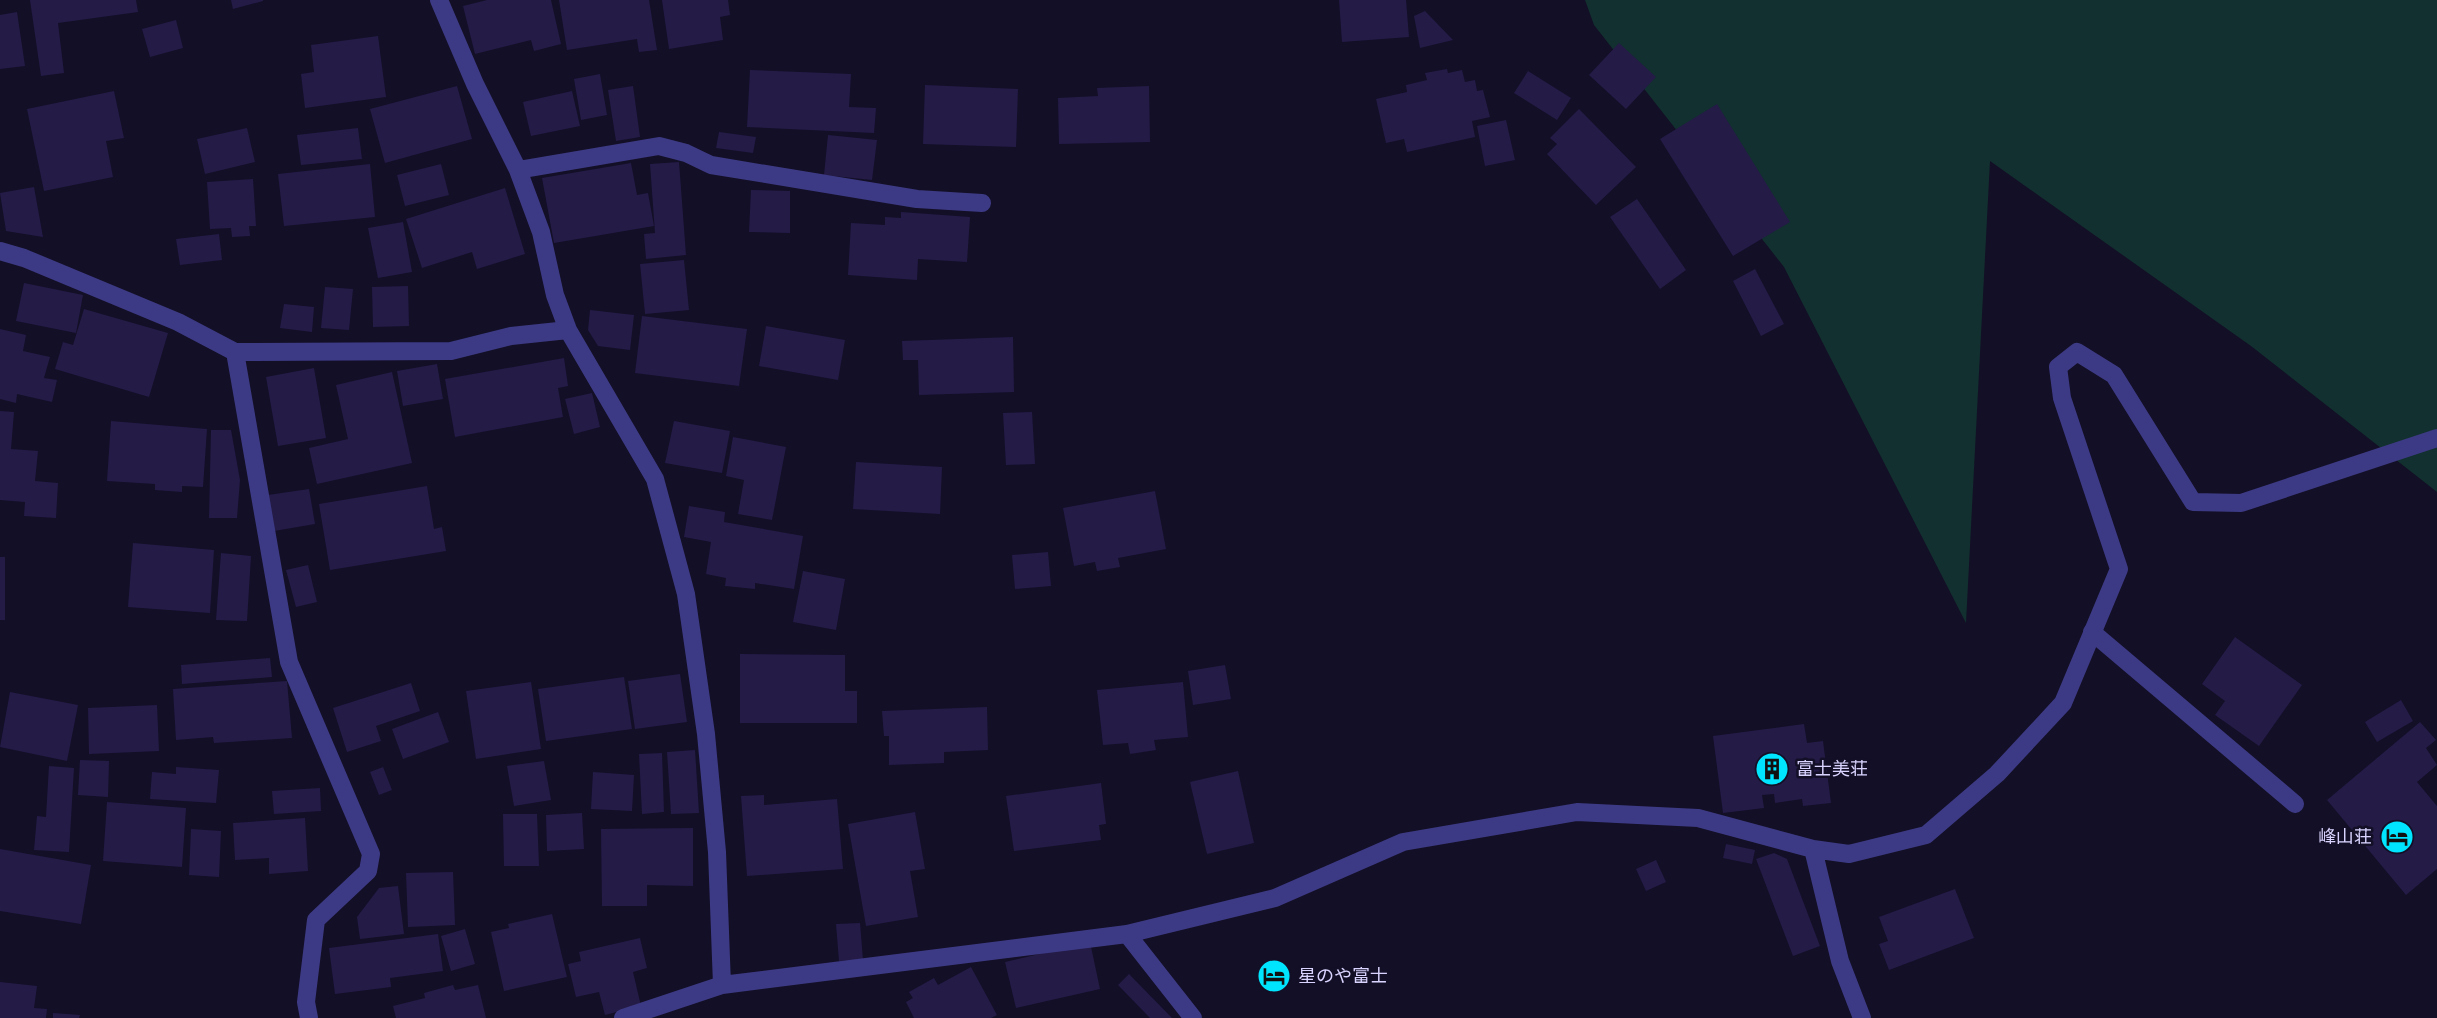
<svg xmlns="http://www.w3.org/2000/svg" width="2437" height="1018" font-family="'Work Sans','Noto Sans JP',sans-serif">
  <rect width="100%" height="100%" fill="#130f26"/>
  <path fill="#12302f" d="M1585 0H2437V492L2251 346 1990 161 1966 623 1784 267 1594 25Z"/>
  <path fill="#241b47" d="M30 0H136L138 12 58 23 64 73 41 76Z
    M231 0H263V1L233 9Z
    M487 0H551L561 44 534 51 531 40 475 54 463 6Z
    M559 0H649L657 50 639 52 637 39 567 50Z
    M662 0H728L730 15 720 17 723 40 669 49Z
    M1339 0H1406L1409 37 1342 42Z
    M1425 11 1453 40 1420 48 1414 16Z
    M17 12 25 66 0 69V15Z
    M176 20 183 48 150 57 142 29Z
    M378 36 386 97 305 108 301 74 314 72 311 45Z
    M1619 43 1656 77 1626 109 1589 75Z
    M1447 69 1448 73 1462 70 1465 82 1475 80 1477 91 1483 90 1490 117 1472 121 1475 137 1407 152 1404 139 1386 143 1376 99 1407 92 1406 85 1427 80 1425 73Z
    M750 70 851 74 849 107 876 108 874 133 747 127Z
    M1528 71 1571 98 1557 120 1514 93Z
    M600 74 607 115 581 120 574 79Z
    M925 85 1018 89 1016 147 923 144Z
    M457 86 472 139 385 163 370 109Z
    M633 86 640 137 616 141 608 90Z
    M1149 86 1150 142 1059 144 1058 98 1098 96 1097 88Z
    M114 91 124 138 106 141 113 177 44 191 27 109Z
    M572 91 580 126 531 136 523 102Z
    M1717 104 1790 222 1733 256 1660 139Z
    M1579 109 1636 167 1596 205 1547 154 1557 144 1550 138Z
    M1506 120 1515 160 1485 166 1477 126Z
    M247 128 255 162 205 174 197 139Z
    M358 128 362 159 301 165 297 135Z
    M719 132 756 137 753 153 716 148Z
    M828 135 877 140 872 180 824 175Z
    M679 162 686 255 646 259 644 234 655 233 650 164Z
    M631 163 637 195 648 193 654 226 554 243 542 178Z
    M370 164 375 217 284 226 278 174Z
    M441 164 449 195 405 206 397 175Z
    M253 179 256 226H249L250 236 232 237 231 228 210 229 207 182Z
    M34 187 43 237 6 231 0 193Z
    M505 188 525 254 477 269 472 252 422 268 406 219Z
    M751 190 790 191V233L749 232Z
    M1637 199 1686 270 1660 289 1610 217Z
    M901 212 970 217 967 262 918 259 917 280 848 275 851 223 885 225V217L901 218Z
    M403 222 412 272 378 278 368 228Z
    M219 234 222 260 180 265 176 239Z
    M684 260 689 310 645 314 640 264Z
    M1755 269 1784 324 1761 336 1733 281Z
    M24 283 83 295 76 333 16 321Z
    M408 286 409 326 373 327 372 287Z
    M325 287 353 289 349 330 321 328Z
    M284 304 314 307 312 332 280 328Z
    M84 309 168 333 149 397 55 369 63 342 73 345Z
    M590 310 634 315 630 350 598 346 588 330Z
    M642 316 747 329 739 386 635 373Z
    M766 326 845 340 838 380 759 366Z
    M0 329 26 335 23 351 50 357 44 378 57 380 52 402 17 394 16 403 0 399Z
    M1013 337 1014 392 919 395 918 360H903L902 341Z
    M564 358 568 386 558 388 563 417 455 437 445 379Z
    M437 364 443 399 403 406 397 371Z
    M314 368 326 438 278 446 266 377Z
    M392 372 412 463 317 484 309 448 348 439 336 385Z
    M592 393 600 427 574 434 565 399Z
    M0 411 14 412 11 449 38 451 35 481 58 483 56 518 24 516 25 502 0 500Z
    M1032 412 1035 464 1006 465 1003 413Z
    M111 421 207 429 203 487 182 486V492L155 490V484L107 481Z
    M674 421 730 431 722 473 665 463Z
    M211 430H231L240 480 237 518H209Z
    M733 437 786 447 772 520 738 514 744 480 726 476Z
    M856 462 942 467 940 514 853 509Z
    M427 486 434 529 442 527 446 551 330 570 319 504Z
    M309 489 315 524 274 531 268 495Z
    M1155 491 1166 549 1118 558 1120 567 1097 571 1095 562 1074 566 1063 508Z
    M689 506 725 512 724 522 803 536 794 589 755 583V589L725 586 726 578 706 574 711 542 684 537Z
    M133 543 214 550 210 613 128 607Z
    M1048 552 1051 586 1015 589 1012 555Z
    M221 553 251 556 247 621 216 620Z
    M0 557H5V620H0Z
    M308 565 317 602 296 607 286 570Z
    M803 571 845 579 836 630 793 622Z
    M2235 637 2302 685 2259 746 2215 715 2225 701 2202 684Z
    M740 654 845 655V691H857V723H740Z
    M270 658 272 677 182 684 181 665Z
    M1225 665 1231 699 1193 705 1188 671Z
    M680 674 687 722 635 729 628 681Z
    M624 677 632 729 546 741 538 689Z
    M287 681 292 738 214 743 213 737 176 740 173 689Z
    M531 682 541 749 476 759 466 691Z
    M1183 682 1188 737 1154 740 1156 750 1130 754 1128 743 1103 745 1097 690Z
    M411 683 420 711 376 726 381 741 347 752 333 708Z
    M10 692 78 705 67 761 0 747Z
    M2401 700 2413 721 2377 742 2365 722Z
    M157 705 159 751 89 754 88 708Z
    M987 707 988 750 944 752V763L889 765V736H884L882 711Z
    M438 712 449 742 403 759 392 729Z
    M2420 722 2436 740 2426 748 2437 765 2417 782 2437 806V869L2406 895 2327 800Z
    M1804 724 1807 743 1823 741 1831 803 1803 806 1802 799 1775 803 1774 794 1762 795 1764 808 1723 813 1713 736Z
    M695 750 699 813 671 814 667 752Z
    M662 753 664 812 642 814 639 754Z
    M80 760 109 761 108 797 78 795Z
    M544 761 551 800 514 806 507 766Z
    M49 766 74 768 69 852 34 850 37 816 46 817Z
    M176 767 219 770 216 803 150 799 152 772 176 774Z
    M383 767 392 790 379 795 370 772Z
    M1238 771 1254 843 1207 854 1190 782Z
    M593 772 634 775 632 811 591 809Z
    M1101 783 1106 824 1099 825 1101 840 1014 851 1006 796Z
    M320 788 321 811 274 814 272 791Z
    M764 795V805L837 799 843 869 747 876 741 796Z
    M107 802 186 808 182 867 103 861Z
    M915 812 925 869 910 871 918 917 866 926 848 824Z
    M582 813 584 849 547 851 546 815Z
    M503 814H537L539 866H504Z
    M305 818 308 871 269 874V858L235 860 233 823Z
    M693 828V886L647 885V906H602L601 829Z
    M191 829 221 831 219 877 189 875Z
    M1726 844 1755 850 1752 864 1723 858Z
    M0 849 91 865 81 924 0 911Z
    M1774 853 1787 859 1820 946 1793 956 1756 859Z
    M1656 860 1666 882 1646 891 1636 869Z
    M453 872 455 925 408 927 406 873Z
    M398 886 404 934 360 939 357 917 379 888Z
    M1955 889 1974 938 1889 970 1879 944 1888 941 1879 917Z
    M552 914 567 977 504 991 491 932 509 928 508 924Z
    M860 923 863 960 839 961 836 924Z
    M465 929 475 964 451 971 441 936Z
    M438 934 443 971 390 978 391 987 335 994 329 948Z
    M640 938 647 968 633 972 641 1006 605 1015 599 992 576 997 568 964 581 961 579 952Z
    M1090 942 1100 989 1016 1008 1005 962Z
    M971 967 997 1015 991 1018H914L906 1002 913 998 909 992 934 978 938 985Z
    M1129 974 1172 1018H1150L1118 985Z
    M0 982 37 986 34 1008 47 1009 46 1018H0Z
    M453 985 455 990 478 985 486 1018H396L393 1006 425 998 424 993Z
    M53 1013 80 1015 79 1018H53Z"/>
  <g fill="none" stroke-linecap="round" stroke-linejoin="round">
    <path stroke="#3d3a85" stroke-width="18" d="M2092 632 2295 804"/>
    <path stroke="#3d3a85" stroke-width="18" d="M439 0 475 84 518 170 541 232 555 295 568 330 655 479 686 594 706 734 717 852 722 985
      M518 170 659 146 686 153 711 165 917 199 982 203
      M0 251 24 258 178 322 235 352 451 351 511 336 568 330
      M235 352 289 662 371 854 368 871 316 920 306 1002 309 1018
      M1813 849 1840 961 1862 1018
      M1127 934 1193 1018
      M623 1018 722 985 1127 934 1275 898 1403 842 1577 812 1698 818 1813 849 1849 854 1926 835 1997 774 2063 703 2119 569 2062 398 2058 367 2077 352 2114 375 2193 502 2241 503 2437 438"/>
  </g>
  <defs>
    <symbol id="building-disc" viewBox="-11 -11 22 22"><circle r="9.5" fill="#00e5ff" stroke="#130f26"/><path d="M-4-6H4V6H1V3H-1V6H-4ZM-2.5-4.3h1.7v1.8h-1.7ZM.8-4.3h1.7v1.8H.8ZM-2.5-1h1.7V.8h-1.7ZM.8-1h1.7V.8H.8Z" fill="#111"/></symbol>
    <symbol id="hotel-disc" viewBox="-11 -11 22 22"><circle r="9.5" fill="#00e5ff" stroke="#130f26"/><path d="M-6-4.5h1.5V1H6V5H4.5V3h-9V5H-6ZM-4 0a1.8 1.8 0 1 1 3.6 0ZM.5 0V-2.5h3Q6-2.5 6 0Z" fill="#111"/></symbol>
  </defs>
  <g fill-rule="evenodd">
    <use href="#building-disc" x="1753" y="750" width="38" height="38"/>
    <use href="#hotel-disc" x="2378" y="818" width="38" height="38"/>
    <use href="#hotel-disc" x="1255" y="957" width="38" height="38"/>
  </g>
  <g text-anchor="middle" stroke-width="5" stroke-linejoin="round" paint-order="stroke">
    <g font-size="18" fill="#d9d4ff" stroke="#130f26" text-anchor="start">
      <text x="1796" y="775">富士美荘</text>
      <text x="2372" y="843" text-anchor="end">峰山荘</text>
      <text x="1298" y="982">星のや富士</text>
    </g>
  </g>
</svg>
